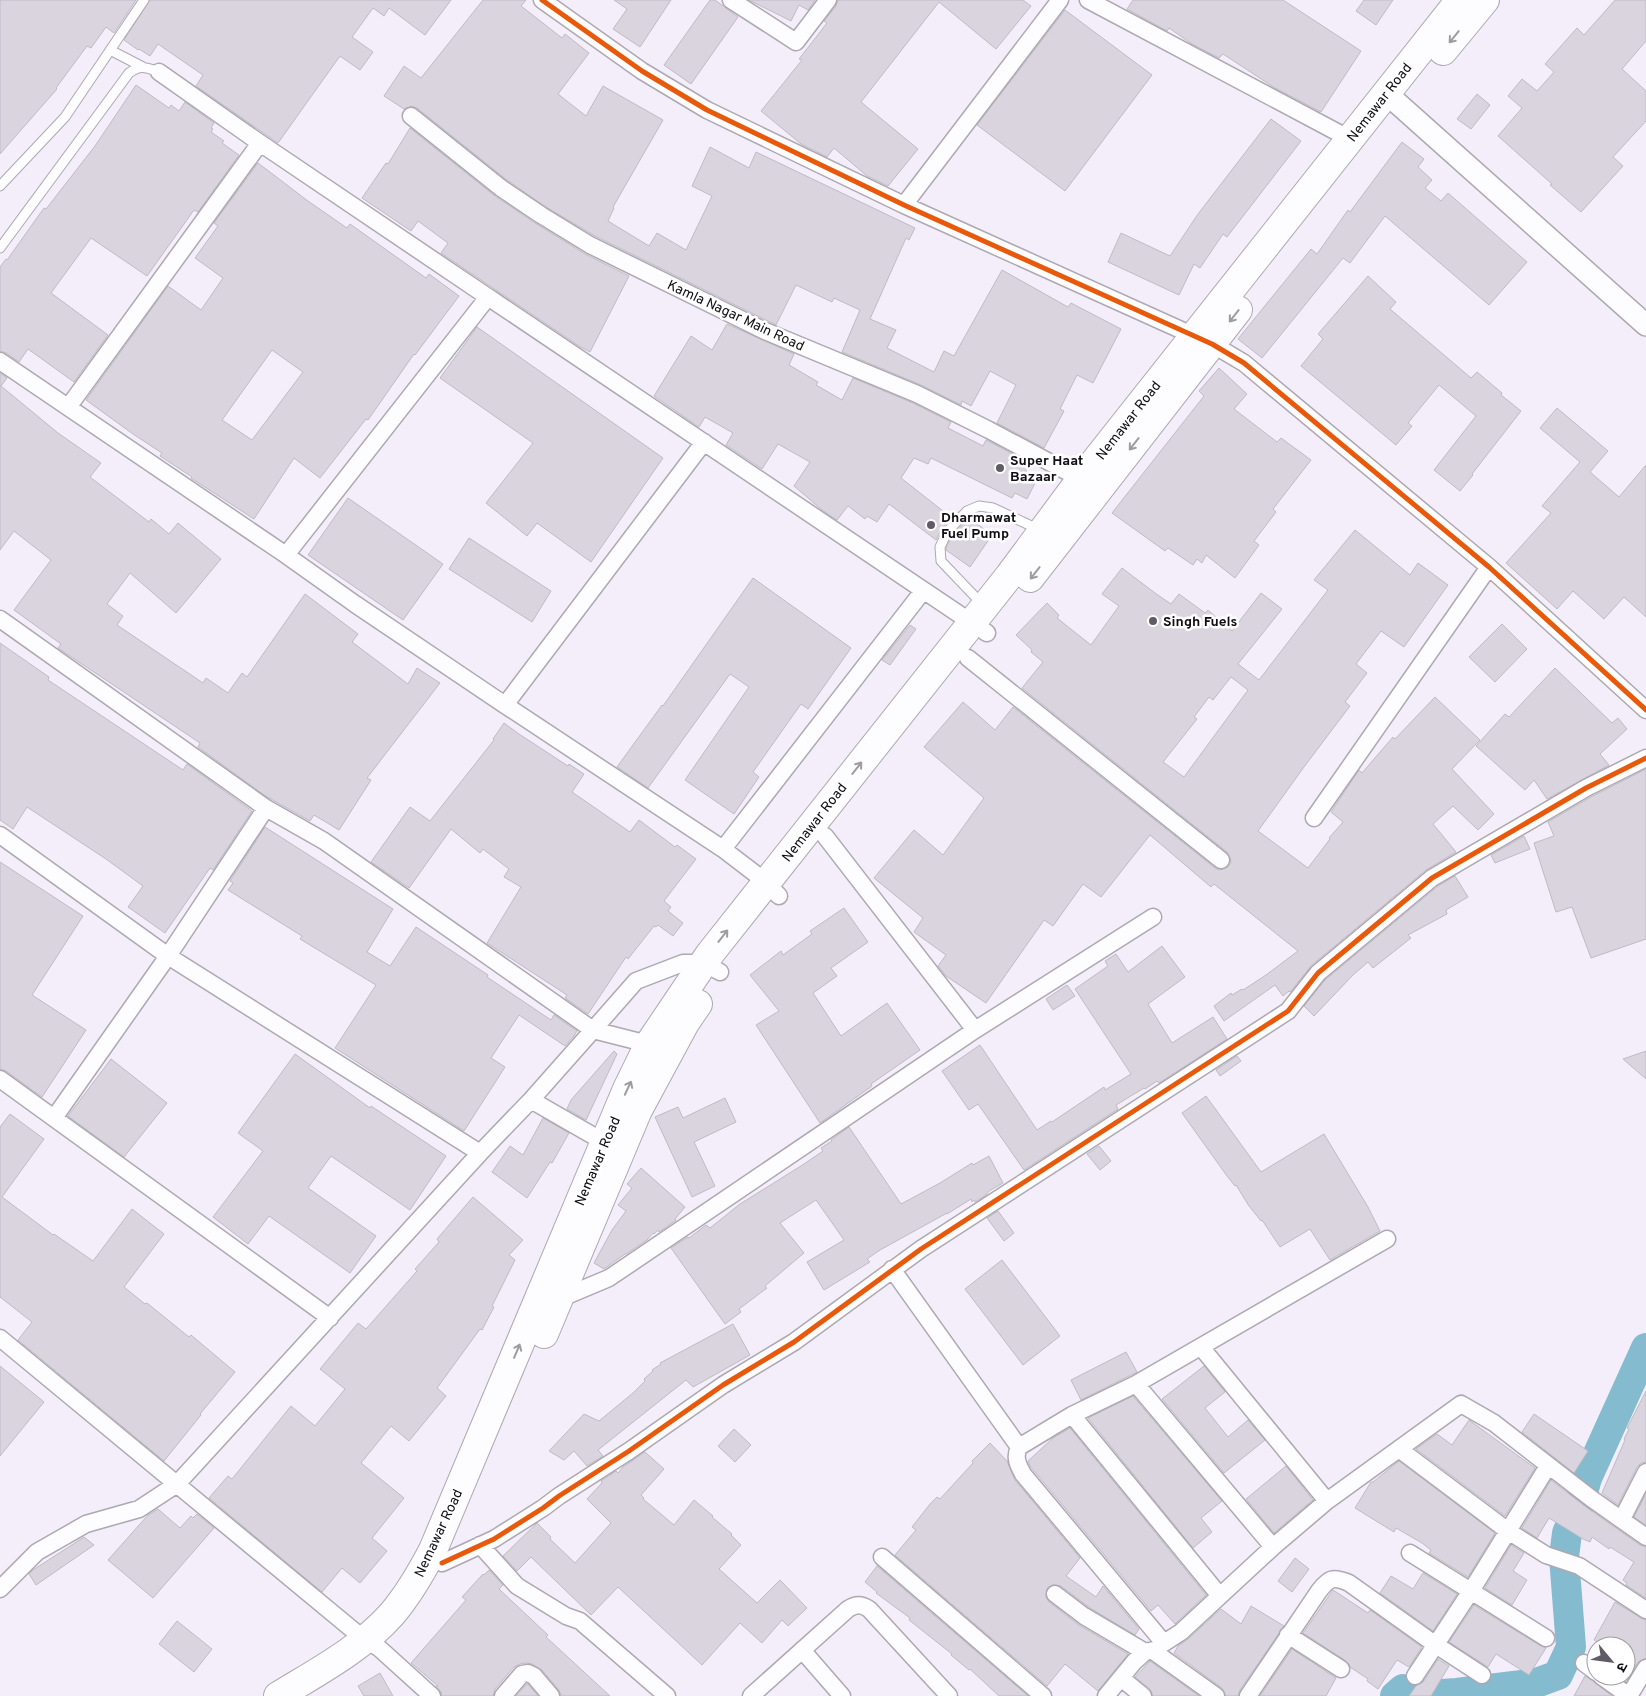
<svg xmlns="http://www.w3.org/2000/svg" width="1646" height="1696" font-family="Overpass,'Noto Sans Devanagari',sans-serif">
  <rect width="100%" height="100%" fill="#f4eefa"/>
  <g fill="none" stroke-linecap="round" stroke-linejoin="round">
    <path stroke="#85bbcf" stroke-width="30" d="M1395 1696 1403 1689 1426 1695 1457 1693 1536 1683 1558 1675 1571 1647 1564 1557 1567 1533 1581 1500 1587 1478 1646 1348"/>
  </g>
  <path fill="#d9d4de" stroke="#c0bac5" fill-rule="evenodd" d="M0 0H136L114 33 106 27 91 48 87 46 56 88 57 89 0 154Z
    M150 0H451L425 35 389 8 384 16 373 8 352 37 373 52 360 70 340 56 278 143 196 86 203 75 158 44 150 56 139 49 138 50 124 40Z
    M483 0H526L521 6 562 38 565 34 589 53 558 94 586 116 603 86 663 120 613 207 614 208 608 221 649 246 657 233 686 250 712 196 692 186 710 147 749 168 756 152 915 228 909 240 906 238 870 319 896 330 887 348 934 372 944 351 954 356 1002 270 1068 307 1071 303 1121 329 1093 383 1077 375 1060 409 1064 411 1044 448 997 423 1016 385 990 371 971 406 962 401 961 405 921 385 842 352 860 310 834 298 832 302 796 285 776 325 595 236 546 207 507 180 417 108 412 106 404 109 384 96 404 66 421 78Z
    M614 0H671L640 47 613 29 627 9Z
    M710 0H715L738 17 691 84 664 65Z
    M749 0H815L808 10 799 5 791 21Z
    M838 0H1023L1031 6 996 49 939 2 861 102 918 149 888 186 867 176 834 148 827 157 801 144 761 111 802 60 799 59 827 23 824 21 836 6Z
    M1133 0H1283L1361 51 1321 112 1275 88 1223 54 1219 58 1192 44 1169 28 1167 31 1127 9Z
    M1364 0H1393L1376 25 1356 11Z
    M1615 0H1646V41L1622 69 1646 91V121L1613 157 1623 166 1581 212 1550 185 1552 184 1498 136 1522 108 1508 96 1522 79 1537 91 1554 72 1545 64 1577 28 1584 35Z
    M1065 10 1152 75 1065 191 977 125Z
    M136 85 169 108 171 105 179 111 185 102 214 123 211 128 213 129 211 132 224 141 222 143 239 155 198 212 194 210 147 276 91 238 51 293 108 335 74 382 28 349 19 362 6 353 0 351V267L6 259 7 260 44 208 46 209 95 146Z
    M1477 94 1490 105 1471 129 1457 119Z
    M1271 119 1301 141 1227 237 1223 234 1200 268 1194 264 1179 295 1108 262 1121 233 1170 256 1198 214Z
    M410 128 495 196 535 223 585 254 629 276 590 352 579 346 441 253 448 243 418 221 411 231 362 198 386 163 388 164Z
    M1402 142 1424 159 1418 167 1432 180 1425 188 1441 201 1448 193 1527 262 1489 305 1385 216 1350 263 1343 258 1262 358 1238 339 1311 249 1317 254 1348 210 1350 212Z
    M258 163 308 201 347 228 350 224 426 278 429 274 459 296 415 355 414 354 368 420 366 419 320 478 294 458 254 519 191 478 192 477 160 456 162 453 133 434 86 400 168 286 201 310 223 278 195 258 218 226 214 223ZM272 350 303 372 252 440 222 420Z
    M1368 276 1396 302 1390 309 1471 378 1477 372 1502 393 1501 395 1521 411 1472 474 1473 475 1460 491 1434 470 1476 416 1439 385 1408 423 1412 426 1396 445 1301 366 1323 339 1318 334Z
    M727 324 794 354 789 365 818 382 816 385 842 400 853 378 913 403 951 422 948 428 983 446 986 440 1030 463 1023 477 1035 483 1027 499 1015 493 1012 498 931 458 928 464 914 458 901 478 952 518 942 528 936 540 889 504 877 522 867 516 865 519 848 506 837 520 822 510 794 486 810 462 778 444 762 469 726 445 733 433 705 417 699 427 654 396 691 336 712 350Z
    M477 327 663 458 591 562 537 523 527 536 486 503 533 443 440 378Z
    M1219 368 1247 394 1234 409 1277 442 1281 438 1311 460 1273 509 1276 512 1254 541 1259 545 1235 578 1206 555 1202 563 1197 559 1193 565 1168 548 1165 551 1112 513 1204 396 1199 391Z
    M0 373 7 378 1 386 58 433 101 463 90 477 149 522 151 519 169 534 178 523 221 559 176 613 130 573 107 604 123 616 117 625 203 683 206 678 228 693 242 673 247 677 305 594 358 634 352 642 408 684 417 668 440 683 367 778 371 780 339 830 314 815 310 821 264 795 198 747 200 743 58 648 61 644 14 610 51 560 14 531 0 550Z
    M1557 408 1608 451 1590 472 1619 497 1646 465V617L1624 597 1604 619 1573 591 1557 609 1506 563 1551 513 1542 506 1580 462 1540 428Z
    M348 498 443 564 403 620 308 555Z
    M969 518 992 535 970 567 946 550V548L952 536Z
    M1355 530 1410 575 1418 563 1448 585 1404 647 1381 631 1356 664 1367 673 1345 702 1350 706 1304 767 1258 831 1308 868 1330 839 1329 838 1343 822 1331 812 1359 770 1362 773 1393 737 1395 739 1435 697 1480 740 1452 769 1494 814 1478 830 1453 806 1433 824 1456 852 1426 870 1312 965 1290 992 1289 991 1283 996 1275 985 1224 1021 1214 1006 1231 993 1232 995 1242 989 1243 990 1266 975 1298 951 1214 884 1211 887 1150 835 1101 897 1083 884 1053 926 1044 920 986 1003 946 976 938 966 946 955 914 932 923 918 874 878 914 830 943 855 984 798 924 747 963 702 995 730 1013 707 1215 868 1219 870 1224 869 1228 867 1231 862 1230 857 1227 852 1022 688 1043 662 1031 652 1032 650 1016 635 1047 603 1059 615 1057 618 1091 645 1119 606 1102 594 1122 568 1155 593 1171 604 1179 594 1205 613 1208 610 1232 631 1261 593 1282 609 1238 664 1259 680 1328 590 1314 580ZM1231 677 1248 690 1184 777 1163 762 1197 719 1194 717 1209 697 1213 700Z
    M469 538 551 591 532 622 449 569Z
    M753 578 851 648 808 709 801 704 753 772 759 777 734 814 685 780 749 687 730 674 648 788 617 767 662 705 663 706Z
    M1502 624 1527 649 1495 682 1469 657Z
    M910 625 916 629 890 665 882 660Z
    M0 643 49 677 48 680 183 770 187 764 252 811 213 870 210 868 165 933 128 907 143 886 106 859 27 807 13 829 0 820Z
    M1555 668 1612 723 1618 718 1627 729 1600 754 1609 765 1547 799 1534 780 1525 790 1476 746 1505 714 1509 717Z
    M504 723 519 734 568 766 569 764 584 774 572 792 630 832 639 820 675 847 677 845 696 859 664 901 671 907 668 911 683 923 673 936 658 925 656 927 654 926 628 959 626 957 588 1014 565 998 567 995 487 943 521 887 504 877 509 869 483 849 480 853 451 829 409 888 371 862 410 807 430 821 494 740 493 739Z
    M1646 769V939L1591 958 1572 907 1556 912 1534 843 1554 836 1548 822 1591 797Z
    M265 827 393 909 367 952 390 966 416 927 488 975 487 977 551 1020 554 1015 577 1031 574 1036 565 1046 519 1015 491 1058 505 1067 464 1131 335 1048 376 985 300 939 302 936 228 890 233 883 230 881Z
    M1524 836 1530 849 1495 863 1491 855Z
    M0 862 83 916 32 995 86 1030 42 1097 6 1071 0 1069Z
    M1455 876 1468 897 1446 910 1447 914 1408 935 1411 938 1373 968 1368 962 1353 975 1314 1016 1304 1006 1325 980 1438 886Z
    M844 908 868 942 831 968 837 976 813 993 841 1036 887 1003 920 1050 871 1084 872 1086 820 1123 756 1025 779 1011 750 975 781 951 783 955 812 934 810 931Z
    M1162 946 1185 977 1148 1004 1172 1043 1213 1017 1227 1039 1159 1083 1157 1081 1145 1089 1144 1088 1116 1105 1118 1109 1024 1170 978 1104 969 1110 942 1071 980 1045 1037 1130 1051 1121 1052 1122 1104 1087 1105 1090 1131 1074 1075 989 1108 966 1105 961 1116 954 1128 972Z
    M1067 985 1075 996 1053 1010 1046 999Z
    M614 1051 617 1054 586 1120 567 1109 571 1100Z
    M1646 1051V1079L1623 1059Z
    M295 1054 370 1108 371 1106 446 1156 410 1210 331 1156 308 1188 376 1236 350 1273 269 1216 248 1244 213 1217 263 1151 238 1133Z
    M1237 1056 1241 1061 1220 1076 1216 1070Z
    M111 1059 167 1103 124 1157 68 1116Z
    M1206 1096 1261 1172 1324 1134 1368 1207 1380 1231 1330 1260 1310 1229 1280 1247 1262 1220 1261 1221 1249 1206 1236 1185 1235 1186 1227 1176 1182 1113Z
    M725 1098 736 1122 694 1142 715 1186 692 1197 655 1117 678 1107 683 1118Z
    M10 1114 44 1139 2 1197 53 1235 54 1234 93 1261 132 1209 164 1234 124 1287 145 1304 147 1303 189 1337 191 1335 235 1372 200 1414 201 1415 164 1461 18 1340 32 1322 0 1297V1127Z
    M543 1118 569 1133 552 1163 550 1162 527 1198 492 1172 510 1146 523 1155Z
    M849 1127 901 1204 940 1183 972 1163 973 1165 989 1156 1003 1183 989 1191 986 1195 975 1202 974 1200 972 1202 971 1199 947 1214V1213L880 1250 867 1259 870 1262 824 1290 807 1262 844 1240 816 1200 780 1223 804 1253 765 1286 767 1288 739 1309 741 1312 725 1324 671 1248 688 1237 689 1238 706 1225 710 1228 740 1204 804 1164 823 1151 821 1148 832 1141 831 1140Z
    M1099 1146 1111 1161 1100 1170 1087 1154Z
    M641 1168 685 1207 675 1219 676 1220 659 1232 658 1230 654 1234 653 1233 647 1240 626 1254H625L604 1269 594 1263 612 1230 626 1211 618 1205 632 1188 627 1184Z
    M473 1197 523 1240 509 1255 515 1260 492 1306 494 1307 482 1330 480 1329 437 1388 446 1396 409 1441 391 1426 361 1463 404 1498 372 1538 387 1551 360 1583 342 1568 322 1592 209 1498 228 1476 232 1479 291 1406 315 1426 345 1389 320 1369 358 1323 366 1329 417 1271 415 1269 439 1242 437 1239Z
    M998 1211 1014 1233 1004 1241 987 1218Z
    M1002 1260 1060 1336 1023 1365 965 1289Z
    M733 1324 750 1355 693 1387 686 1380 598 1450 603 1456 587 1466 574 1451 564 1460 549 1451 584 1414 599 1421 633 1393 645 1381 644 1379 653 1371 652 1370 661 1364 660 1363Z
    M1126 1352 1137 1372 1081 1400 1071 1380Z
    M0 1366 44 1402 0 1456Z
    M1204 1366 1225 1392 1205 1408 1228 1437 1248 1420 1265 1440 1224 1473 1162 1399Z
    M1646 1391V1462L1641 1463 1637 1467 1618 1505 1602 1493 1625 1440 1624 1439 1629 1429 1627 1428Z
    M1133 1396 1222 1501 1201 1518 1212 1532 1193 1548 1088 1418Z
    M1534 1414 1588 1451 1574 1473 1522 1432Z
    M1469 1420 1535 1468 1505 1516 1416 1449 1437 1434 1452 1445Z
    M1070 1428 1206 1595 1175 1624 1158 1605 1151 1611 1030 1466 1028 1461 1053 1438Z
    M734 1429 751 1445 735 1462 718 1446Z
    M990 1443 1007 1461 1015 1480 1080 1558 1066 1576 1096 1597 1103 1586 1139 1629 1135 1635 1090 1608 1061 1586 1052 1585 1047 1588 1046 1597 1049 1602 1079 1625 1128 1654 1098 1691 1065 1664 1047 1686 895 1555 916 1530 912 1527 930 1504 937 1497 940 1499 973 1463 972 1461Z
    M645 1452 664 1469 641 1495 644 1498 643 1499 674 1525 694 1500 713 1516 712 1517 732 1534 731 1535 741 1545 719 1569 757 1603 780 1580 807 1608 788 1626 782 1620 762 1643 740 1623 702 1665 618 1587 591 1615 531 1557 517 1571 503 1556 537 1523 551 1537 550 1539 575 1563 611 1523 587 1499 602 1483 601 1481 616 1471 618 1473 623 1467Z
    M1399 1461 1495 1533 1468 1577 1429 1553 1431 1550 1422 1543 1396 1528 1394 1532 1355 1508 1371 1482H1373Z
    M1286 1466 1313 1500 1274 1533 1246 1499Z
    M1551 1480 1586 1507 1640 1545 1646 1547V1598L1626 1585 1627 1583 1623 1580 1634 1562 1610 1547 1609 1549 1592 1537 1590 1542 1583 1539 1549 1518 1537 1538 1522 1528Z
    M1646 1494V1525L1634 1517Z
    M158 1509 180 1528 191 1516 193 1518 197 1514 214 1528 153 1598 108 1560 148 1515Z
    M84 1537 94 1545 36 1585 29 1574 33 1570Z
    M1511 1545 1524 1553 1513 1571 1527 1580 1512 1605 1485 1588Z
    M1295 1558 1309 1569 1292 1592 1278 1581Z
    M877 1566 1028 1696H999L970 1669 969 1670 951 1655 952 1654 909 1620 910 1618 876 1593 877 1592 865 1582Z
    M489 1570 503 1585 499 1589 548 1635 546 1637 610 1696H561L559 1690 542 1670 532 1664 527 1663 520 1664 514 1667 495 1689 493 1696H442L441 1692 436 1686H438L411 1663 466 1600 462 1597 483 1574 484 1575Z
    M1423 1573 1457 1594 1433 1631 1380 1593 1391 1576 1413 1589Z
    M1333 1590 1368 1613 1370 1610 1422 1647 1409 1667 1397 1660 1378 1689 1367 1681 1368 1679 1350 1667 1346 1661 1303 1633Z
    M1615 1602 1641 1618 1646 1620V1658L1638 1662 1626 1682 1618 1676H1626V1646H1604L1594 1640Z
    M1474 1605 1541 1646 1546 1648 1529 1675 1496 1654 1488 1667 1449 1642Z
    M1251 1606 1284 1626 1240 1690 1238 1696H1226L1222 1688 1174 1653 1178 1646 1188 1639 1221 1609 1241 1624Z
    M177 1621 212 1649 194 1672 159 1644Z
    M1292 1649 1336 1678 1326 1696H1260Z
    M1438 1659 1449 1666 1431 1696H1409L1416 1686 1423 1682Z
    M1150 1661 1199 1696H1153L1150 1689 1135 1677Z
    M380 1673 393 1696H364L358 1686Z
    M1585 1676 1593 1681 1612 1696H1574Z
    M527 1684H528L538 1696H516Z"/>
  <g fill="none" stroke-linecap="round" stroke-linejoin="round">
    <defs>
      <path id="service" d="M110 50 143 67
        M0 186 65 117 144 0
        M0 248 129 73C142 64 146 68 159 72
        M983 605 941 561 940 547 947 532 967 511 979 506 993 508 1040 530"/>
      <path id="minor" d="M542 0 642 71 707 110 904 205 1212 344 1244 363 1489 567 1646 710
        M731 0 796 42 828 0
        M1088 0 1350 139
        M411 116 501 188 541 215 590 245 765 331 917 394 989 430 1081 479
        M904 205 1060 0
        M488 297 987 633
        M0 361 286 555 488 297 260 143 159 72
        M69 406 260 143
        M286 555 355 604 505 705 723 849 766 882 779 896
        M0 619 266 808 324 841 593 1030 636 981 683 963H704L720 972
        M968 658 1221 860
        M505 705 704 442
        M1314 818 1489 567
        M0 835 168 956 266 808
        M825 836 975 1030
        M723 849 923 591
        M0 1079 330 1318
        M531 1100 604 1142
        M54 1118 168 956 480 1153
        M1387 1239 1136 1384 1072 1415 1019 1447C1014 1457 1018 1465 1023 1474L1164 1643 1181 1632 1273 1547 1327 1501 1461 1404 1494 1423 1592 1499 1646 1537
        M892 1269 1019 1447
        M559 1299 609 1278 975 1030 1153 917
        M0 1338 365 1640 379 1648 432 1696
        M1201 1347 1327 1501
        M1136 1384 1273 1547
        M1072 1415 1220 1596
        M1399 1449 1508 1531 1546 1555 1579 1566 1646 1610
        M1622 1519 1646 1472
        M480 1545 517 1586 566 1616 580 1621 667 1696
        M1410 1553 1546 1638
        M882 1557 1043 1696
        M442 1563 494 1539 543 1508 559 1496 629 1451 723 1385 794 1342 921 1249 1288 1011 1318 973 1432 878 1586 788 1646 758
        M0 1589 37 1552 86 1524 139 1509 177 1484 480 1153 531 1100 593 1030 656 1046
        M1055 1594 1084 1616 1145 1652
        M1288 1635 1341 1669
        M802 1650 842 1696
        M1153 1651 1216 1696
        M1584 1663 1596 1672
        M1415 1676 1471 1591 1548 1466
        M1601 1676 1629 1696
        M1121 1678 1143 1696
        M503 1696 522 1674 528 1673 534 1676 551 1696
        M751 1696 848 1609C856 1604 861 1604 869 1609L949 1696
        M1106 1696 1134 1662 1145 1652 1154 1650
        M1248 1696 1319 1591C1329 1578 1333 1576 1349 1583L1436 1645 1482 1675
        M1629 1696 1646 1668"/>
      <path id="tertiary" d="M1386 93 1646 325"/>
      <path id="trunk" d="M1443 51 1485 0
        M1030 578 1238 310
        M544 1334 638 1110 685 1023 698 1004
        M278 1696C317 1672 361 1649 392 1614 409 1594 421 1573 433 1550L627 1089 649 1044 709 955 1009 576 1081 479 1460 0"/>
    </defs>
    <use href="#service" stroke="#ada8b2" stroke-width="11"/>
    <use href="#minor" stroke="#ada8b2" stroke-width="19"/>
    <use href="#tertiary" stroke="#ada8b2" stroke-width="24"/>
    <use href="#trunk" stroke="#ada8b2" stroke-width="30"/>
    <use href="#service" stroke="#fdfcfe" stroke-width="9"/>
    <use href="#minor" stroke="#fdfcfe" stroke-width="16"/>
    <use href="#tertiary" stroke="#fdfcfe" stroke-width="21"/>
    <use href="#trunk" stroke="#fdfcfe" stroke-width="28"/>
    <defs>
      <path id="cycleway" d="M542 0 642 71 707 110 904 205 1212 344 1244 363 1489 567 1646 710
        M442 1563 494 1539 543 1508 559 1496 629 1451 723 1385 794 1342 921 1249 1288 1011 1318 973 1432 878 1586 788 1646 758"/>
    </defs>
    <use href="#cycleway" stroke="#fff" stroke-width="8"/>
    <use href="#cycleway" stroke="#e8590c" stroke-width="5"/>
  </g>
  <defs><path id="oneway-shaft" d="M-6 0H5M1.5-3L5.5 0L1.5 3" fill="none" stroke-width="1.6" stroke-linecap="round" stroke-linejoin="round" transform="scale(1.25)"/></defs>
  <g stroke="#9f9ca1">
    <use href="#oneway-shaft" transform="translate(1454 37) rotate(129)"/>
    <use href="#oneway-shaft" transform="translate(1234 316) rotate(128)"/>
    <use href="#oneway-shaft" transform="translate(1134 444) rotate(128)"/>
    <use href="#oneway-shaft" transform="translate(1035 573) rotate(128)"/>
    <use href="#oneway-shaft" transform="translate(857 768) rotate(-52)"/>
    <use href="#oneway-shaft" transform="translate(723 936) rotate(-52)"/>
    <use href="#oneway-shaft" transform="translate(628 1088) rotate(-65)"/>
    <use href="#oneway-shaft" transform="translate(517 1351) rotate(-67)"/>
  </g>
  <g fill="#605c65" stroke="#fff" stroke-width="2">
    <circle cx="1000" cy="468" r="5"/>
    <circle cx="931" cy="525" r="5"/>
    <circle cx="1153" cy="621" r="5"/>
  </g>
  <g text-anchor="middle" stroke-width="5" stroke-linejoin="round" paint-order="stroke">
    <g font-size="14" fill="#110d15" stroke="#fff">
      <text transform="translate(1379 102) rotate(-52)" y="5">Nemawar Road</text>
      <text transform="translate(736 315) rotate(25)" y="5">Kamla Nagar Main Road</text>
      <text transform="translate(1128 420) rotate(-52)" y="5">Nemawar Road</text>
      <text transform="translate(814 822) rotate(-52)" y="5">Nemawar Road</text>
      <text transform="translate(597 1161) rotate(-67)" y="5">Nemawar Road</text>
      <text transform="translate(438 1533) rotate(-65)" y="5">Nemawar Road</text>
    </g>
    <g font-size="14" font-weight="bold" fill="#110d15" stroke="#fff" text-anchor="start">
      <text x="1010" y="465">Super Haat<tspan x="1010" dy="16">Bazaar</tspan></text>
      <text x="941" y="522">Dharmawat<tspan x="941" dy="16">Fuel Pump</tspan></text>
      <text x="1163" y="626">Singh Fuels</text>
    </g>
  </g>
  <g transform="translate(1611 1661) rotate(119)"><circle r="24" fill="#ffffff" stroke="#a09ea1"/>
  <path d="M0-4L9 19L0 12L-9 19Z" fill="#605c65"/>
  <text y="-8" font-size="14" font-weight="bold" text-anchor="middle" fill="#110d15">उ</text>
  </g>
</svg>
